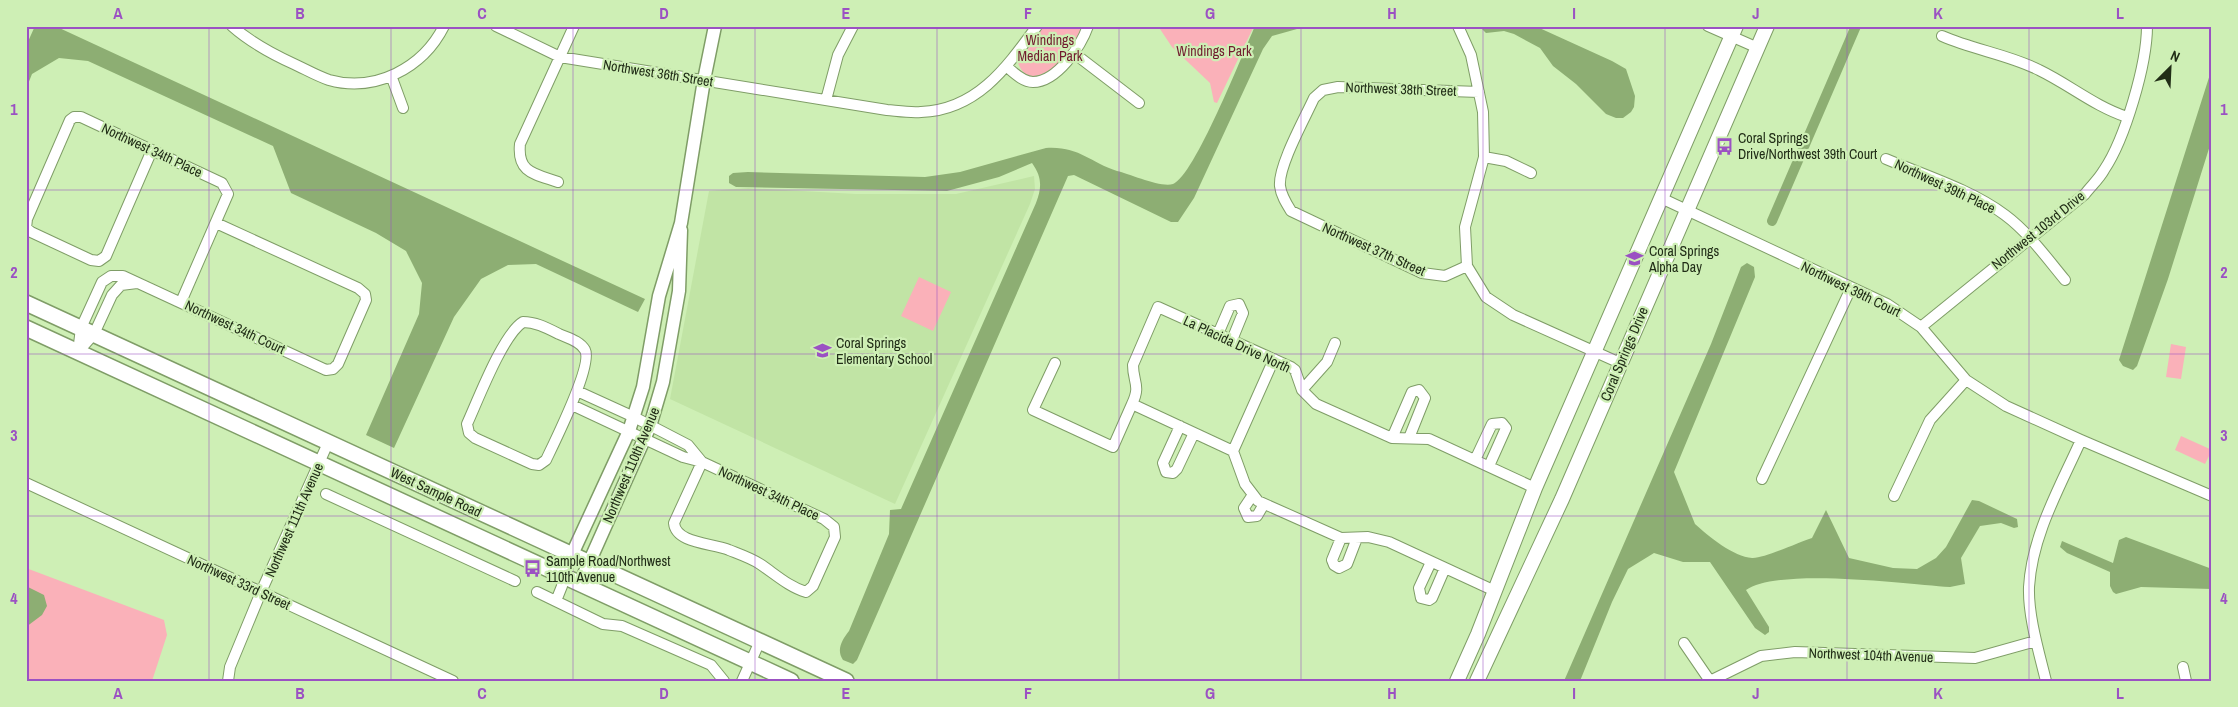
<svg xmlns="http://www.w3.org/2000/svg" width="2238" height="707" font-family="'Archivo Narrow',sans-serif">
  <rect width="100%" height="100%" fill="#ceefb5"/>
  <path fill="#c1e4a5" d="M1034 176 1035 189 1030 204 895 504 670 399 709 191 748 188 856 194H956Z"/>
  <path fill="#fab1b9" d="M1044 26H1082C1080 31 1078 36 1076 41 1068 58 1030 96 1018 63Z
    M1158 26H1254L1217 103 1214 102 1210 83 1172 47Z
    M919 277 951 292 933 331 901 316Z
    M2171 344 2186 347 2181 379 2166 377Z
    M2181 436 2212 450 2205 464 2175 450Z
    M26 568 164 620 167 635 152 681H26Z"/>
  <path fill="#8dae73" d="M35 26H55L645 299 638 312 536 264 508 265 481 279 454 317 394 448 366 435 419 314 422 283 406 251 376 233 291 193 273 146 88 61 59 58 32 74 26 89V46Z
    M1255 26H1315L1309 29H1297L1272 36 1263 49 1194 198 1178 222H1171L1074 175 1068 176 857 660 853 664 843 660C836 650 842 640 849 631L889 534 890 510 901 509 1036 203C1042 187 1042 177 1032 163L999 177 947 191 736 187 729 183V176L733 173 748 172 925 177 960 172 1046 148C1079 146 1089 162 1117 171 1130 174 1161 188 1173 184 1194 177 1243 53 1255 26Z
    M1479 26H1535L1612 61 1626 69 1635 96 1634 107 1631 112 1623 118H1616L1606 114 1576 84 1553 66 1540 48 1514 34 1504 31 1486 33Z
    M2212 68V139L2168 279 2137 366 2133 370 2123 366 2119 360Z
    M1747 263 1754 267 1755 277 1674 472 1695 524C1708 536 1734 557 1752 558 1763 559 1799 542 1812 538L1826 510 1849 558 1893 568 1917 569 1936 558 1946 547 1972 500 1979 501 2017 519 2018 527 2014 528 2001 523 1980 526 1961 558 1965 584 1950 587C1906 584 1779 567 1746 590L1769 627V632L1765 635 1755 628 1710 562H1683L1654 553 1628 569 1612 602 1580 681H1564L1711 344 1741 267Z
    M2126 537 2212 569V589L2141 587 2116 594 2113 592 2110 586V572L2067 553 2060 547 2062 541 2113 563 2119 540Z
    M26 586 44 595 47 606 42 615 26 627Z"/>
  <g fill="none" stroke-linecap="round" stroke-linejoin="round">
    <path stroke="#8dae73" stroke-width="10" d="M1772 221 1856 26"/>
    <defs>
      <path id="minor" d="M232 26C250 42 272 54 294 64 305 69 317 76 329 80 375 93 423 68 444 26
        M496 26 560 57 887 110C898 111 910 113 921 112 977 110 1007 67 1037 26
        M1458 26 1471 55 1483 112 1484 157 1465 227 1467 266 1486 297 1513 315 1620 363
        M1708 26 1758 48
        M1942 36C1974 50 2010 55 2039 70 2070 85 2094 106 2127 117
        M1075 54 1139 103
        M1007 67C1014 73 1023 82 1033 82 1057 82 1081 46 1088 26
        M392 78 403 108
        M826 100 838 55 853 26
        M152 150 106 256 99 261 91 260 31 232 26 228 27 219 70 120 74 117H81L222 183 228 194 181 302
        M1484 157 1506 161 1531 173
        M1886 159C1924 175 1972 190 2005 215 2028 232 2046 257 2065 280
        M558 182C535 174 517 173 520 144L574 26
        M1661 198 1887 304 1921 327 1966 380 2006 406 2081 440 2212 496
        M1467 266 1445 276 1422 273 1291 211C1286 203 1281 195 1280 186 1278 166 1305 118 1314 98L1323 90 1338 87 1479 92
        M523 322C536 322 547 328 559 334 568 338 580 341 585 350 593 365 554 443 546 460L539 465 532 464 475 438 469 433 467 424C478 400 503 334 523 322Z
        M1921 327 2085 194C2091 186 2099 179 2104 170 2125 139 2147 64 2147 26
        M1218 334 1230 306 1239 304 1243 313 1232 340
        M78 352 81 328 102 282 111 276H123L326 370 333 369 338 364 366 300 365 294 358 288 216 223
        M78 352 94 334 112 295 121 285 137 283
        M1055 363 1033 410 1113 447 1132 404 1233 451 1245 484 1258 501 1341 538 1368 537 1389 542 1495 591
        M1302 390 1327 362 1335 343
        M577 391 634 417 688 445 702 462
        M1132 404C1141 385 1133 383 1133 365L1158 307 1291 367 1295 370 1302 390 1316 404 1392 438 1429 439 1535 488
        M572 405 683 457 702 462 824 519 834 527 835 537 813 586 806 592C789 587 775 574 760 564 751 558 739 554 729 550 713 543 676 544 674 523L702 462
        M1180 426 1163 463 1166 472 1173 473 1177 469 1194 433
        M1392 438 1412 392 1419 390 1425 398 1409 438
        M1233 451 1274 359
        M1475 460 1492 424 1502 423 1506 428 1489 466
        M1762 479 1851 288
        M26 483 453 681
        M326 494 515 581
        M1252 496 1244 508 1248 517 1257 516 1264 504
        M1894 496 1930 420 1966 380
        M1341 538 1332 560 1334 565 1339 568 1347 564 1357 538
        M1431 562 1419 588 1421 598 1429 600 1432 598 1445 568
        M537 592 603 624 622 626 711 665 724 681
        M556 601 562 586V576
        M1684 643 1710 681
        M2183 667 2186 681
        M228 681 230 667 261 592 328 443
        M742 681 760 641
        M1710 681 1761 656 1795 652 1975 658 2036 641
        M2046 681C2039 652 2028 616 2029 587 2032 535 2060 487 2081 440"/>
      <path id="tertiary" d="M562 576 629 431 643 387 659 296 681 223 704 80 715 26
        M580 583 650 426 663 382 679 291 681 230"/>
      <path id="secondary" d="M1457 681 1478 634 1535 488 1736 26
        M1477 681 1562 499 1767 26"/>
      <path id="primary" d="M26 303 846 681
        M26 328 791 681"/>
    </defs>
    <use href="#minor" stroke="#7f9d67" stroke-width="12"/>
    <use href="#tertiary" stroke="#7f9d67" stroke-width="15"/>
    <use href="#secondary" stroke="#7f9d67" stroke-width="16"/>
    <use href="#primary" stroke="#7f9d67" stroke-width="18"/>
    <use href="#minor" stroke="#fff" stroke-width="10"/>
    <use href="#tertiary" stroke="#fff" stroke-width="12"/>
    <use href="#secondary" stroke="#fff" stroke-width="14"/>
    <use href="#primary" stroke="#fff" stroke-width="15"/>
  </g>
  <path fill="none" stroke="#9b51c3" stroke-width="1" stroke-opacity="0.55" d="M209 26V681M391 26V681M573 26V681M755 26V681M937 26V681M1119 26V681M1301 26V681M1483 26V681M1665 26V681M1847 26V681M2029 26V681M26 190H2212M26 354H2212M26 516H2212"/>
  <defs>
    <symbol id="bus-bare" viewBox="-9 -9 18 18"><path d="M-5-6H5V4H4V6H2V4H-2V6H-4V4H-5ZM-3.5-4V0h7V-4ZM-3.5 1.2v1.5H-2V1.2ZM2 1.2v1.5H3.5V1.2Z" fill="#9b51c3" stroke="#ceefb5" stroke-width="2.5" paint-order="stroke"/></symbol>
    <symbol id="school-bare" viewBox="-9 -9 18 18"><path d="M0-5L7-2L0 1L-7-2ZM-4 1L0 2.5L4 1V4Q0 6-4 4Z" fill="#9b51c3" stroke="#ceefb5" stroke-width="2.5" paint-order="stroke"/></symbol>
  </defs>
  <g fill-rule="evenodd">
    <use href="#bus-bare" x="1712" y="134" width="25" height="25"/>
    <use href="#school-bare" x="1622" y="246" width="25" height="25"/>
    <use href="#school-bare" x="810" y="338" width="25" height="25"/>
    <use href="#bus-bare" x="520" y="556" width="25" height="25"/>
  </g>
  <g text-anchor="middle" stroke-width="4.5" stroke-linejoin="round" paint-order="stroke">
    <g font-size="14" fill="#711b2e" stroke="#ceefb5">
      <text x="1050" y="45">Windings<tspan x="1050" dy="16">Median Park</tspan></text>
      <text x="1214" y="56">Windings Park</text>
    </g>
    <g font-size="14" fill="#212d17" stroke="#ceefb5">
      <text transform="translate(658 73) rotate(9)" y="5">Northwest 36th Street</text>
      <text transform="translate(1401 89) rotate(2)" y="5">Northwest 38th Street</text>
      <text transform="translate(152 150) rotate(25)" y="5">Northwest 34th Place</text>
      <text transform="translate(1945 186) rotate(25)" y="5">Northwest 39th Place</text>
      <text transform="translate(2038 230) rotate(-39)" y="5">Northwest 103rd Drive</text>
      <text transform="translate(1374 249) rotate(24)" y="5">Northwest 37th Street</text>
      <text transform="translate(1851 289) rotate(26)" y="5">Northwest 39th Court</text>
      <text transform="translate(235 327) rotate(25)" y="5">Northwest 34th Court</text>
      <text transform="translate(1237 344) rotate(25)" y="5">La Placida Drive North</text>
      <text transform="translate(1624 354) rotate(-67)" y="5">Coral Springs Drive</text>
      <text transform="translate(631 465) rotate(-67)" y="5">Northwest 110th Avenue</text>
      <text transform="translate(436 492) rotate(25)" y="5">West Sample Road</text>
      <text transform="translate(769 493) rotate(25)" y="5">Northwest 34th Place</text>
      <text transform="translate(294 520) rotate(-66)" y="5">Northwest 111th Avenue</text>
      <text transform="translate(239 582) rotate(25)" y="5">Northwest 33rd Street</text>
      <text transform="translate(1871 655) rotate(2)" y="5">Northwest 104th Avenue</text>
    </g>
    <g font-size="14" fill="#212d17" stroke="#ceefb5" text-anchor="start">
      <text x="1738" y="143">Coral Springs<tspan x="1738" dy="16">Drive/Northwest 39th Court</tspan></text>
      <text x="1649" y="256">Coral Springs<tspan x="1649" dy="16">Alpha Day</tspan></text>
      <text x="836" y="348">Coral Springs<tspan x="836" dy="16">Elementary School</tspan></text>
      <text x="546" y="566">Sample Road/Northwest<tspan x="546" dy="16">110th Avenue</tspan></text>
    </g>
  </g>
  <rect width="2238" height="707" fill="none" stroke="#ceefb5" stroke-width="55"/>
  <g transform="translate(2170 68) rotate(24)" stroke="#ceefb5" stroke-width="4" paint-order="stroke">
  <path d="M0-4L9 19L0 12L-9 19Z" fill="#212d17"/>
  <text y="-8" font-size="14" font-weight="bold" text-anchor="middle" fill="#212d17">N</text>
  </g>
  <rect x="28" y="28" width="2182" height="652" fill="none" stroke="#9b51c3" stroke-width="2"/>
  <g font-size="16" text-anchor="middle" font-weight="bold" fill="#9b51c3">
    <text x="118" y="19">A</text>
    <text x="300" y="19">B</text>
    <text x="482" y="19">C</text>
    <text x="664" y="19">D</text>
    <text x="846" y="19">E</text>
    <text x="1028" y="19">F</text>
    <text x="1210" y="19">G</text>
    <text x="1392" y="19">H</text>
    <text x="1574" y="19">I</text>
    <text x="1756" y="19">J</text>
    <text x="1938" y="19">K</text>
    <text x="2120" y="19">L</text>
    <text x="14" y="115">1</text>
    <text x="2224" y="115">1</text>
    <text x="14" y="278">2</text>
    <text x="2224" y="278">2</text>
    <text x="14" y="441">3</text>
    <text x="2224" y="441">3</text>
    <text x="14" y="604">4</text>
    <text x="2224" y="604">4</text>
    <text x="118" y="699">A</text>
    <text x="300" y="699">B</text>
    <text x="482" y="699">C</text>
    <text x="664" y="699">D</text>
    <text x="846" y="699">E</text>
    <text x="1028" y="699">F</text>
    <text x="1210" y="699">G</text>
    <text x="1392" y="699">H</text>
    <text x="1574" y="699">I</text>
    <text x="1756" y="699">J</text>
    <text x="1938" y="699">K</text>
    <text x="2120" y="699">L</text>
  </g>
</svg>
